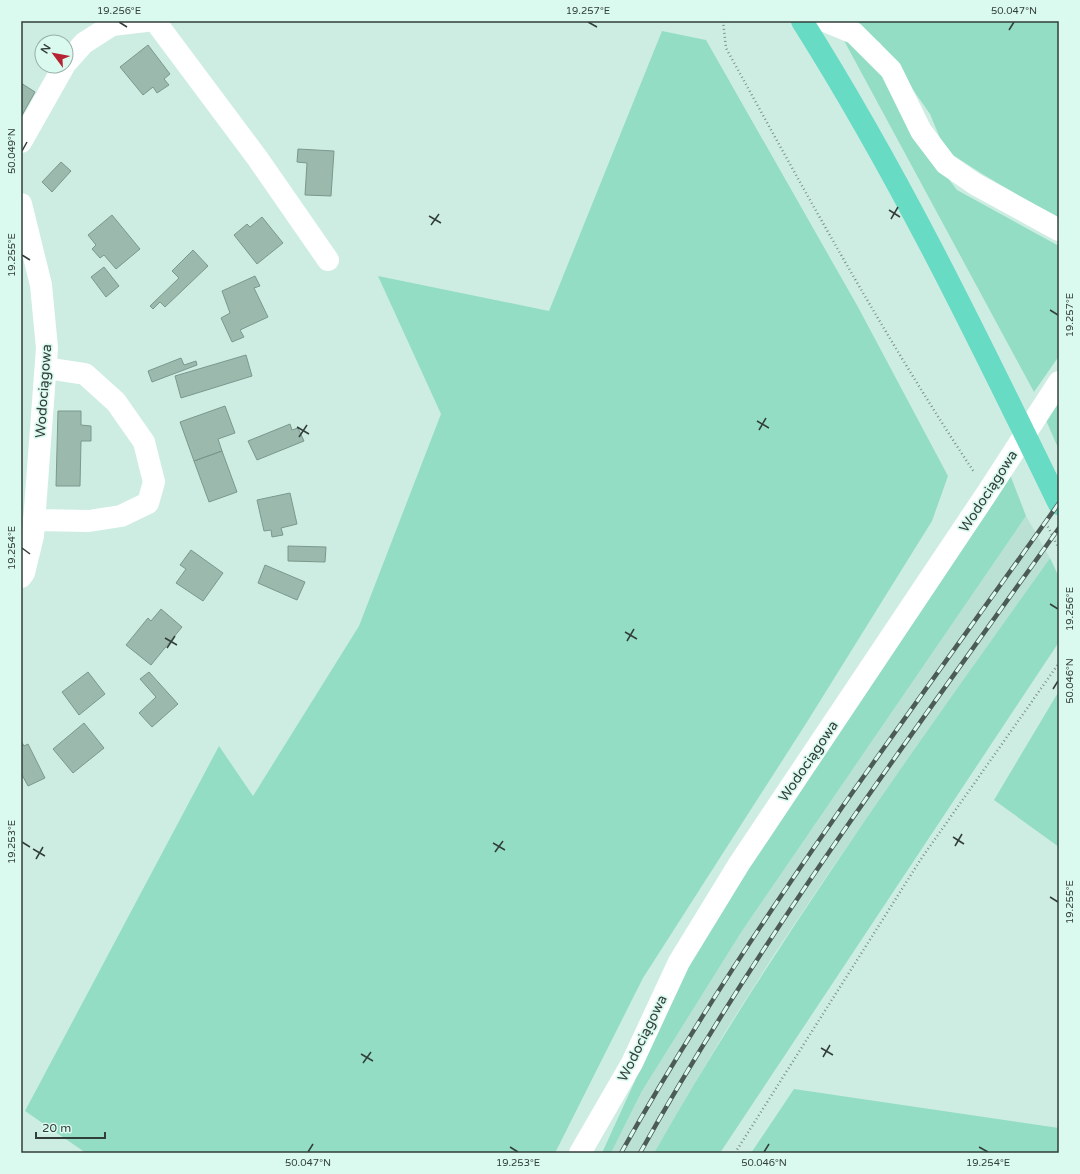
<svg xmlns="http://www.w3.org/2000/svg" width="1080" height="1174" font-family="'Varela Round',sans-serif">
  <rect width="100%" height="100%" fill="#ceede2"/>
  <path fill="#bbe1d4" d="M1026 516 1050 558 832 868 775 953 725 1032 654 1153H611L642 1091 742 931Z"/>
  <path fill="#93ddc4" d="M853 21H1059V219L984 175 945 150 930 114 880 43Z
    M662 31 706 40 858 307 948 476 932 521 807 722 643 978 555 1153H86L25 1111 219 746 253 796 359 626 441 414 378 276 549 311Z
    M841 35 879 69 914 134 957 190 1059 246V356L1034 392Z
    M1059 398V450L1045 418Z
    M1006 464 1026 516 742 931 642 1091 611 1153H602L634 1083 687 949Z
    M1050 558 1059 577V642L720 1153H654C772 946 912 752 1050 558Z
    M1059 691V847L994 800Z
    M794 1089 1059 1128V1153H751Z"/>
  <path fill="#9cb9ae" stroke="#7b988d" d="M148 45 170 74 164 79 169 85 157 93 153 87 143 95 120 67Z
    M21 83 35 92 21 117Z
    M298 149 334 151 331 196 305 195 307 163 297 162Z
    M61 162 71 171 52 192 42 182Z
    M112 215 140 249 116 269 104 255 100 258 92 249 96 245 88 235Z
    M262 217 283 243 257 264 234 235 247 224 250 227Z
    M193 250 208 266 165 307 160 302 153 309 150 306 179 278 172 271Z
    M104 267 119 286 106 297 91 277Z
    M255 276 260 286 254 288 268 317 240 330 244 337 232 342 221 318 230 313 222 291Z
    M246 355 252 376 181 398 175 376Z
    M181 358 184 365 196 361 197 365 152 382 148 371Z
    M225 406 235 433 218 439 222 451 194 461 180 422Z
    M58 411H81V425L91 426V441H81L80 486H56Z
    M290 424 292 430 298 428 304 441 257 460 248 441Z
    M222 451 237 492 209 502 194 461Z
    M290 493 297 524 281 528 283 535 272 537 271 530 264 531 257 500Z
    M288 546 326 547 325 562 288 561Z
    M191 550 223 573 203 601 176 583 186 569 180 565Z
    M265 565 305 582 297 600 258 583Z
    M161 609 182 627 151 665 126 645 148 618 151 621Z
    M88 672 105 694 79 715 62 692Z
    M149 672 178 704 152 727 139 713 156 697 140 679Z
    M84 723 104 748 73 773 53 749Z
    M21 741 24 746 28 744 45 778 28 786 21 773Z"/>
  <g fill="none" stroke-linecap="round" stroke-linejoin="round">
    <path stroke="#7c918a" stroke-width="2.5" stroke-dasharray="1 3" stroke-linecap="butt" d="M723 21 726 48C805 192 883 335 974 472
      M1046 523 1059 549
      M735 1153 921 859 1059 663"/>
    <path stroke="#fff" stroke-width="22" d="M155 21 258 159 328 260
      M820 21H825L854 33 891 70 921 131 946 164 975 184 1059 230
      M66 63 84 43 112 25 146 21
      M21 142 64 66
      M21 204 41 285 47 348 33 536 24 573 21 577
      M34 520 89 521 121 516 148 503 154 482 144 442 116 402 85 374 46 368
      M580 1153 632 1063 679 962 739 864 987 493 1059 382"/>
    <path stroke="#67dbc3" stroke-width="22" d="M802 21C900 176 979 340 1059 504"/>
    <defs>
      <path id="rail" d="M621 1153C749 925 908 716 1059 503
        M640 1153C762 934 914 732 1059 528"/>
    </defs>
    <use href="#rail" stroke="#4c5b56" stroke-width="4.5"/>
    <use href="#rail" stroke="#dbfaef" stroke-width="3" stroke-dasharray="9" stroke-linecap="butt"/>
  </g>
  <path fill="none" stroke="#323e3a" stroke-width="1.5" d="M119 22 127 27M588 22 597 27M1009 30 1014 22M22 151 27 142M889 210 900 217M429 216 441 223M891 219 898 207M431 225 439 214M22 255 30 260M1050 310 1058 315M757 421 769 428M297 427 309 434M759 430 766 418M299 437 307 425M22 548 30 554M1050 604 1058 609M625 632 637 639M165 638 177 645M627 641 634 629M167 648 175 636M1053 689 1058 681M953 837 964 844M22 842 30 847M493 843 505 850M955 846 962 834M33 849 45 856M495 852 503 841M36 859 43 847M1050 897 1058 902M821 1048 833 1055M361 1054 373 1061M823 1057 830 1045M363 1063 371 1052M510 1147 518 1152M979 1147 988 1152M308 1152 313 1144M764 1152 769 1144"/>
  <g text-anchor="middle" stroke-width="3.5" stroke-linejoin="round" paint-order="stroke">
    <g font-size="14" fill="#323e3a" stroke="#dbfaef">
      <text transform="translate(43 391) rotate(-86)" y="5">Wodociągowa</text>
      <text transform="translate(988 491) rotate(-57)" y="5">Wodociągowa</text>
      <text transform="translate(808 761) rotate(-56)" y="5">Wodociągowa</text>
      <text transform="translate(642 1038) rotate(-64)" y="5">Wodociągowa</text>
    </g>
  </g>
  <rect width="1080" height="1174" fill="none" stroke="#dbfaef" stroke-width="44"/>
  <g transform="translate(54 54) rotate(302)"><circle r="19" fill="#dbfaef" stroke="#97afa7"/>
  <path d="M0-3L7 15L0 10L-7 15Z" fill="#b62434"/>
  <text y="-6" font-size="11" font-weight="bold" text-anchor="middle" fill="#323e3a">N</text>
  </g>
  <path d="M36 1132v6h69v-6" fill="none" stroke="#323e3a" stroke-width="2"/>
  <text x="42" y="1132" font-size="12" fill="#323e3a" stroke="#dbfaef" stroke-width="3" paint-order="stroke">20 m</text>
  <rect x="22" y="22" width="1036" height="1130" fill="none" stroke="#323e3a" stroke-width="1.5"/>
  <g font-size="10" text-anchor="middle" fill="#323e3a">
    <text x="119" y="14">19.256°E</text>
    <text x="588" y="14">19.257°E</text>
    <text x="1014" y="14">50.047°N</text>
    <text transform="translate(11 151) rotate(-90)" y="4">50.049°N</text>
    <text transform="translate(11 255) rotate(-90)" y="4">19.255°E</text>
    <text transform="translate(1069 315) rotate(-90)" y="4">19.257°E</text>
    <text transform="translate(11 548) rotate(-90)" y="4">19.254°E</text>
    <text transform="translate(1069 609) rotate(-90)" y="4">19.256°E</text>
    <text transform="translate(1069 681) rotate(-90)" y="4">50.046°N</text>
    <text transform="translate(11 842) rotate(-90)" y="4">19.253°E</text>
    <text transform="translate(1069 902) rotate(-90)" y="4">19.255°E</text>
    <text x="308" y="1166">50.047°N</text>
    <text x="518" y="1166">19.253°E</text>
    <text x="764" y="1166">50.046°N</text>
    <text x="988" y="1166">19.254°E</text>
  </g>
</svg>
